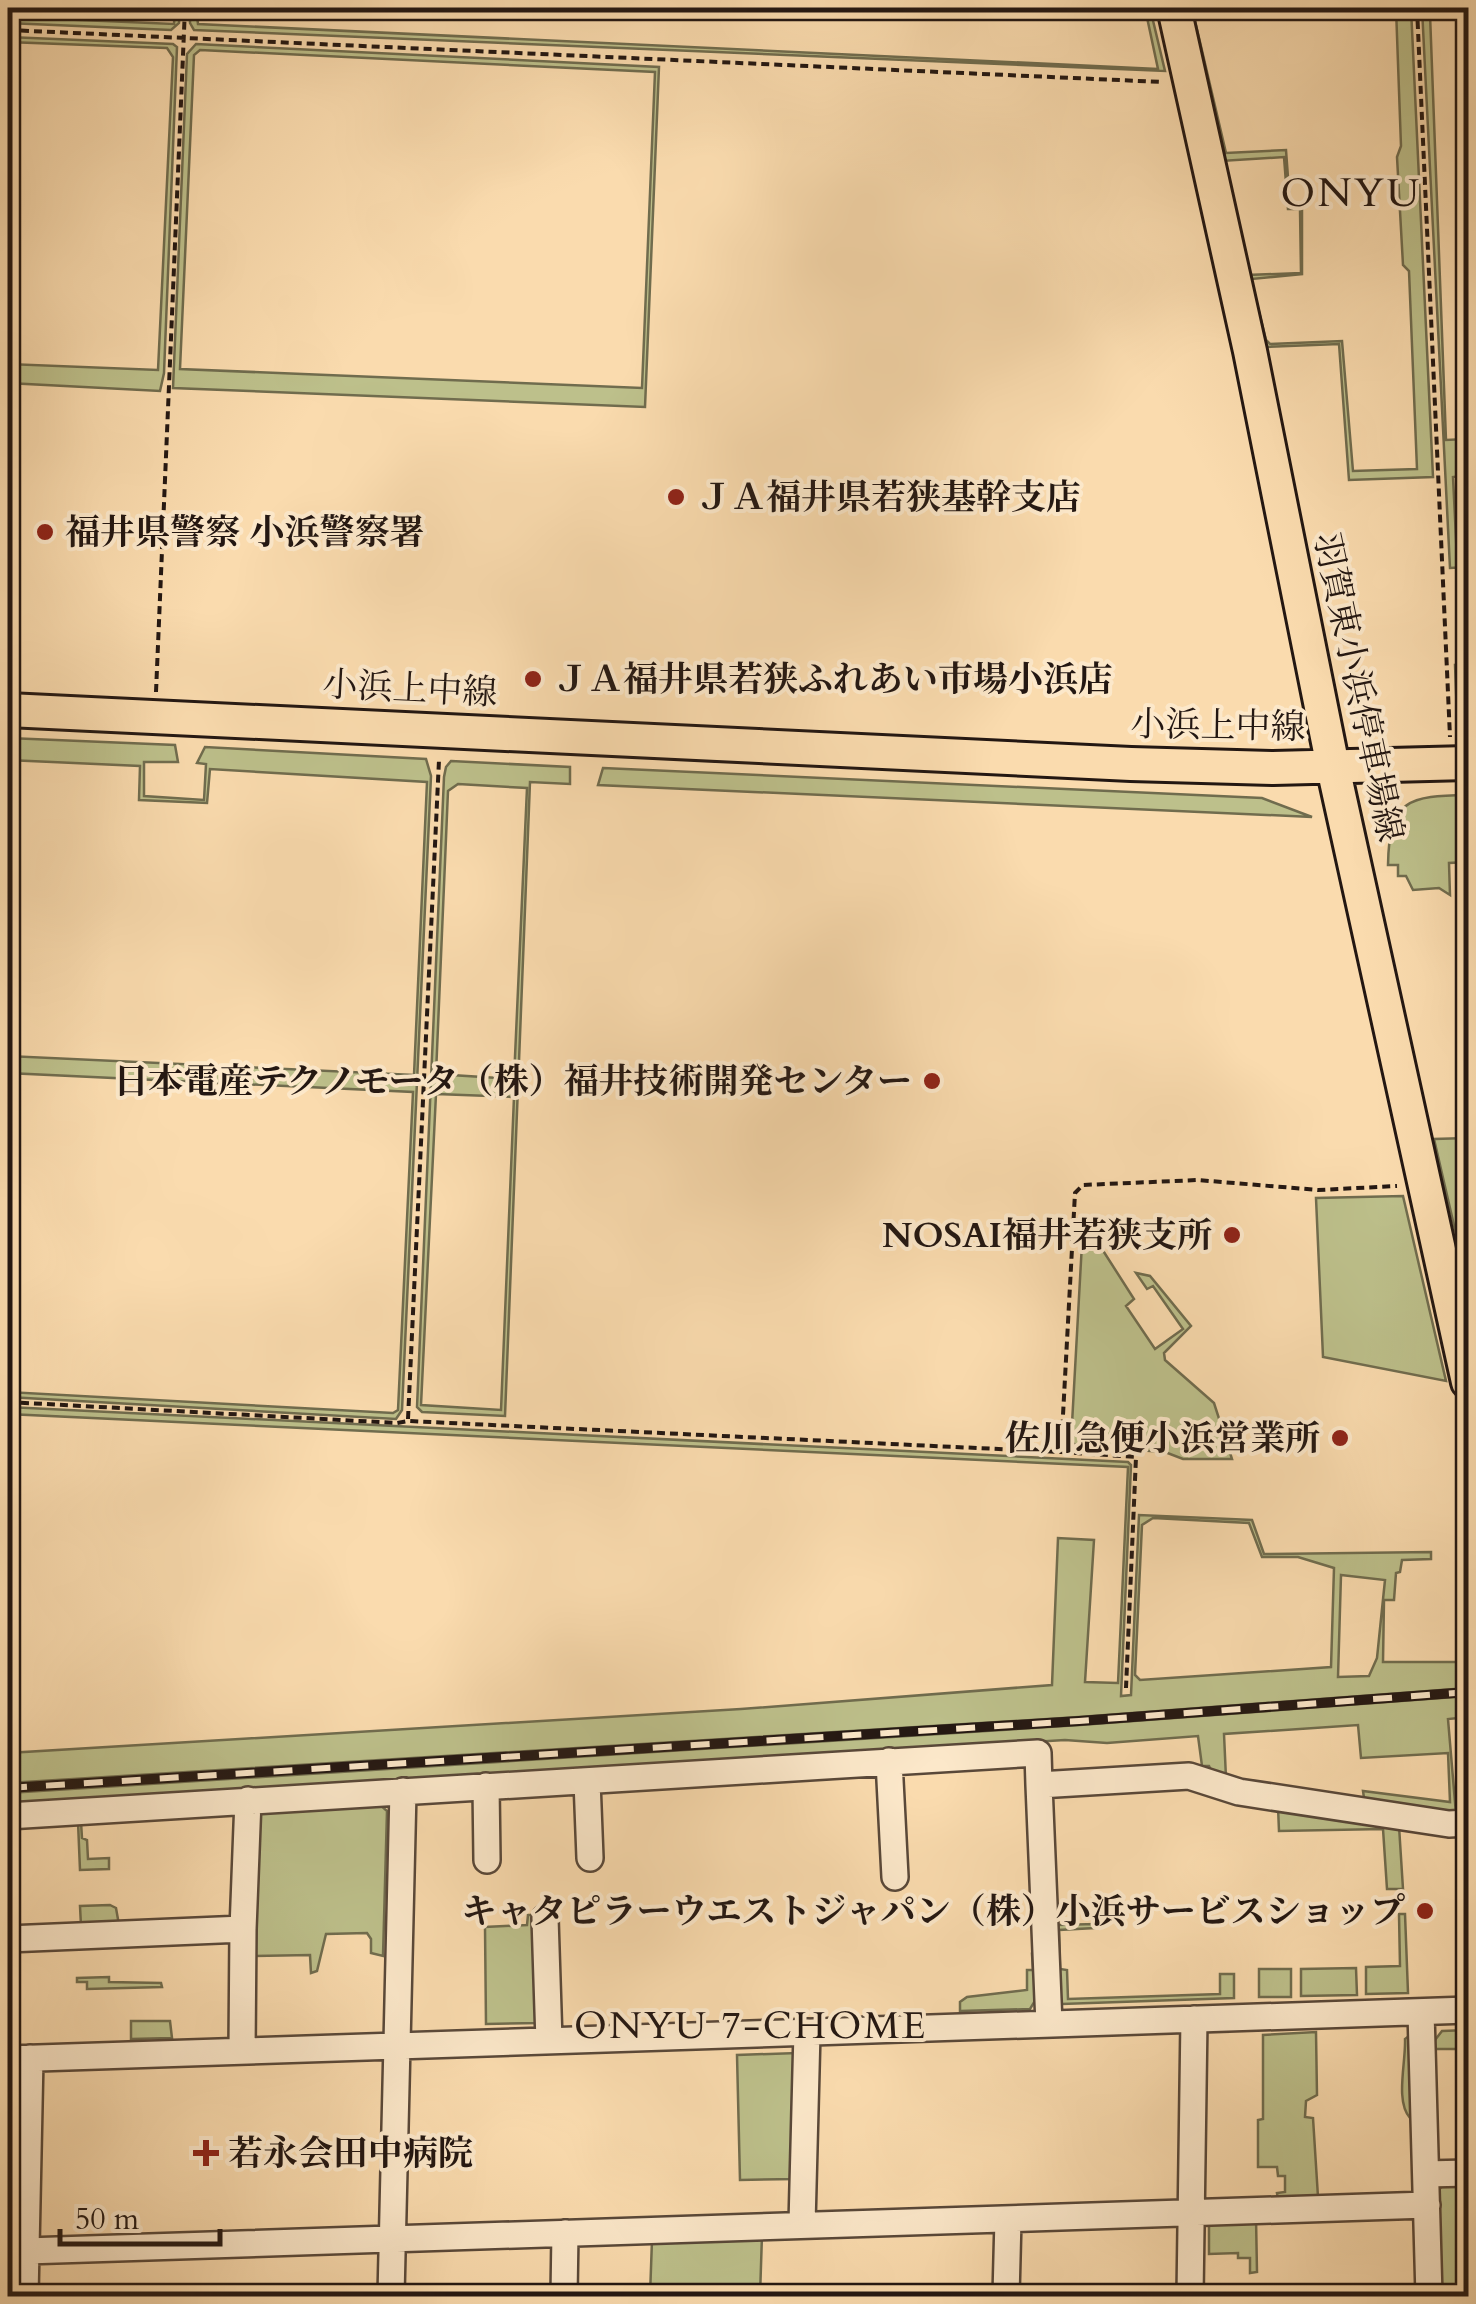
<svg xmlns="http://www.w3.org/2000/svg" width="1476" height="2304" font-family="Cardo,'Noto Serif JP',serif">
  <rect width="100%" height="100%" fill="#fadbae"/>
  <filter id="stains"><feTurbulence type="fractalNoise" baseFrequency=".002" numOctaves="4"/><feColorMatrix values="0 0 0 0 .2 0 0 0 0 .09 0 0 0 0 .02 0 0 0 .5 -.17"/></filter>
  <radialGradient id="worn" r=".72"><stop offset=".6" stop-color="#630" stop-opacity="0"/><stop offset="1" stop-color="#630" stop-opacity=".3"/></radialGradient>
  <path fill="#bdc08b" stroke="#706c4e" stroke-width="2.5" fill-rule="evenodd" d="M175 8H180L179 23 171 30 8 23V17L174 24Z
    M190 8H196L198 24 1158 69 1145 8H1150L1165 71 194 30 190 23Z
    M1187 8H1192L1226 153 1286 150 1290 205 1302 206V274L1251 279 1266 340 1270 344 1342 341 1353 471 1417 469 1409 271 1403 265 1397 157 1401 146 1396 8H1411L1433 477 1349 480 1339 344 1265 347 1248 275 1301 273 1300 209H1288L1284 157 1221 161Z
    M1422 8H1440L1441 12 1430 14 1446 440 1466 439 1468 475 1453 477 1457 559H1468V567L1450 568Z
    M8 37 173 44 177 47 164 373 160 391 8 383V364L158 370 173 57 167 48 8 42Z
    M196 44 659 67 645 407 173 388 187 54ZM200 50 655 72 642 388 180 369 194 55Z
    M1468 664V668L1462 669 1464 729 1468 730V741H1458L1455 665Z
    M8 738 175 745 178 762H144V796L204 800 206 764 197 763 205 747 426 759 431 776 402 1410 396 1419 8 1397V1392L393 1413 398 1410 413 1092 8 1073V1056L414 1075 427 782 210 769 207 803 139 800 140 766 8 760Z
    M451 761 570 767V784L530 782 505 1416 422 1412 417 1407 444 777 446 767ZM458 784 527 788 514 1079 436 1074 448 791ZM436 1094 514 1097 501 1410 421 1405Z
    M603 768 1262 798 1312 817 598 785Z
    M1468 795V862L1449 863 1450 895 1439 888 1413 890 1406 876H1398V865H1388C1389 799 1409 796 1468 795Z
    M1468 1138V1184L1463 1195 1468 1220V1286L1434 1139Z
    M1403 1196 1446 1381 1323 1357 1316 1198Z
    M1086 1224 1134 1299 1126 1306 1155 1349 1183 1329 1153 1286 1147 1289 1136 1273 1150 1276 1191 1326 1164 1353 1165 1360 1214 1403 1232 1459H1183L1165 1452 1078 1446 1071 1442 1083 1225Z
    M8 1407 1128 1462 1131 1465 1121 1696 1131 1695 1139 1515 1252 1520 1264 1554 1431 1552V1559L1402 1560 1400 1572 1396 1573 1394 1600H1384L1383 1662H1468V1688L1079 1717 8 1783V1753L741 1709 1052 1685 1058 1538 1094 1540 1085 1682 1118 1683 1128 1467 8 1414ZM1153 1518 1249 1523 1262 1557H1298L1334 1568 1331 1667 1140 1680 1135 1675 1142 1525ZM1341 1575 1385 1580 1377 1658 1369 1676 1338 1677Z
    M1468 1696V1717L1448 1719 1456 1814 1364 1798 1363 1791 1450 1802 1448 1753 1361 1758 1358 1725 1224 1734 1226 1778 1213 1774 1209 1766H1202L1198 1736 1107 1743 1065 1740 8 1805V1793L1080 1725Z
    M377 1802 387 1811 383 1956 371 1953V1939L367 1933 326 1934 317 1971 311 1973 310 1955 251 1956 256 1819 264 1809Z
    M1278 1807 1399 1826 1403 1889H1387L1383 1829 1279 1831Z
    M78 1822H81L82 1838 87 1840 88 1859 109 1858V1869L80 1870Z
    M110 1905 116 1908 119 1925 81 1926 80 1906Z
    M1399 1914H1405L1408 1993 1366 1994V1967L1400 1966Z
    M528 1915H537L538 2023 486 2024 485 1927 527 1925Z
    M1096 1924 1095 1928 1059 1930 1060 1969 1067 1970 1068 1999 1220 1994V1974H1234V1998L1062 2004 1057 1998 1055 1925Z
    M1032 1954 1037 1955 1038 1996 1030 2009 960 2011V2002L967 1997 1027 1990V1970H1033Z
    M1356 1968 1357 1995 1301 1996V1969Z
    M1259 1969H1291V1997H1259Z
    M109 1977V1982L161 1983 162 1987 87 1989V1982H77V1978Z
    M131 2021H170L172 2038 131 2039Z
    M1468 2030V2049H1434L1435 2040 1442 2031Z
    M1316 2032 1317 2095 1306 2101 1305 2117 1313 2118 1318 2197 1278 2199 1277 2193 1285 2192V2176H1278L1277 2167H1258V2120L1263 2119V2035Z
    M1409 2036 1414 2117 1410 2118C1395 2101 1406 2063 1405 2039Z
    M797 2053 795 2179 740 2180 737 2055Z
    M1468 2180V2296H1439L1436 2193 1447 2181Z
    M1256 2218 1257 2272 1250 2273V2258H1238V2253L1209 2254V2227L1216 2219Z
    M762 2235 760 2296H650L652 2240Z"/>
  <g fill="none" stroke-linecap="round" stroke-linejoin="round">
    <defs>
      <path id="minor" d="M889 1761 895 1877
        M587 1781 590 1858
        M486 1786 487 1860
        M8 1816 1038 1753 1039 1785
        M545 1918 549 2041
        M8 1939 243 1929 248 1800
        M1421 2012 1429 2296
        M1049 2024 1039 1785 1189 1776 1239 1792 1449 1824 1468 1823
        M242 2051 243 1929
        M8 2059 1468 2010
        M1426 2174 1468 2173
        M802 2224 807 2032
        M26 2251 1427 2205
        M25 2296 30 2058
        M391 2296 403 1791
        M564 2296 565 2233
        M1006 2296 1008 2219
        M1190 2296 1194 2019"/>
      <path id="major" d="M1174 8 1250 351 1333 767 1468 1382
        M8 710 1131 764 1273 768 1468 763"/>
    </defs>
    <use href="#minor" stroke="#594839" stroke-width="30"/>
    <use href="#major" stroke="#231712" stroke-width="38"/>
    <path stroke="#231712" stroke-width="4" stroke-dasharray="8 5" stroke-linecap="butt" d="M1417 8 1450 737
      M8 30 1162 82
      M156 692 185 8
      M8 1402 397 1423 408 1421 1061 1452 1075 1193 1083 1185 1198 1180 1318 1190 1397 1186
      M408 1419 439 760
      M1061 1452 1136 1457 1126 1688"/>
    <use href="#minor" stroke="#fce8ca" stroke-width="25"/>
    <use href="#major" stroke="#fadbae" stroke-width="32"/>
    <defs>
      <path id="rail" d="M8 1788 1079 1721 1468 1692"/>
    </defs>
    <use href="#rail" stroke="#231712" stroke-width="10"/>
    <use href="#rail" stroke="#fce8ca" stroke-width="6" stroke-dasharray="19" stroke-linecap="butt"/>
  </g>
  <g fill="#8f2418" stroke="#fce8ca" stroke-width="4">
    <circle cx="676" cy="497" r="10"/>
    <circle cx="45" cy="532" r="10"/>
    <circle cx="533" cy="679" r="10"/>
    <circle cx="932" cy="1081" r="10"/>
    <circle cx="1232" cy="1235" r="10"/>
    <circle cx="1340" cy="1438" r="10"/>
    <circle cx="1425" cy="1911" r="10"/>
    <path d="M201 2138h10v10h10v10h-10v10h-10v-10h-10v-10h10z"/>
  </g>
  <g text-anchor="middle" stroke-width="8" stroke-linejoin="round" paint-order="stroke">
    <g font-size="35" font-weight="bold" fill="#231712" stroke="#fce8ca" text-anchor="start">
      <text x="696" y="509">ＪＡ福井県若狭基幹支店</text>
      <text x="65" y="544">福井県警察 小浜警察署</text>
      <text x="553" y="691">ＪＡ福井県若狭ふれあい市場小浜店</text>
      <text x="912" y="1093" text-anchor="end">日本電産テクノモータ（株）福井技術開発センター</text>
      <text x="1212" y="1247" text-anchor="end">NOSAI福井若狭支所</text>
      <text x="1320" y="1450" text-anchor="end">佐川急便小浜営業所</text>
      <text x="1405" y="1923" text-anchor="end">キャタピラーウエストジャパン（株）小浜サービスショップ</text>
      <text x="228" y="2165">若永会田中病院</text>
    </g>
    <g font-size="35" fill="#231712" stroke="#fce8ca">
      <text transform="translate(1359 687) rotate(78)" y="12">羽賀東小浜停車場線</text>
      <text transform="translate(410 688) rotate(3)" y="12">小浜上中線</text>
      <text transform="translate(1218 725) rotate(1)" y="12">小浜上中線</text>
    </g>
    <g font-size="38" letter-spacing="2.5" fill="#231712" stroke="#fce8ca">
      <text x="751" y="2038">ONYU 7-CHOME</text>
    </g>
    <g font-size="40" letter-spacing="2.5" fill="#231712" stroke="#fce8ca">
      <text x="1351" y="206">ONYU</text>
    </g>
  </g>
  <rect width="1476" height="2304" fill="none" stroke="#fadbae" stroke-width="40"/>
  <rect x="10" y="10" width="1456" height="2284" fill="none" stroke="#231712" stroke-width="5"/>
  <rect x="20" y="20" width="1436" height="2264" fill="none" stroke="#231712" stroke-width="2.5"/>
  <path d="M60 2229v15h160v-15" fill="none" stroke="#231712" stroke-width="5"/>
  <text x="75" y="2229" font-size="30" fill="#231712" stroke="#fce8ca" stroke-width="8" paint-order="stroke">50 m</text>
  <rect width="100%" height="100%" filter="url(#stains)"/>
  <rect width="100%" height="100%" fill="url(#worn)"/>
</svg>
